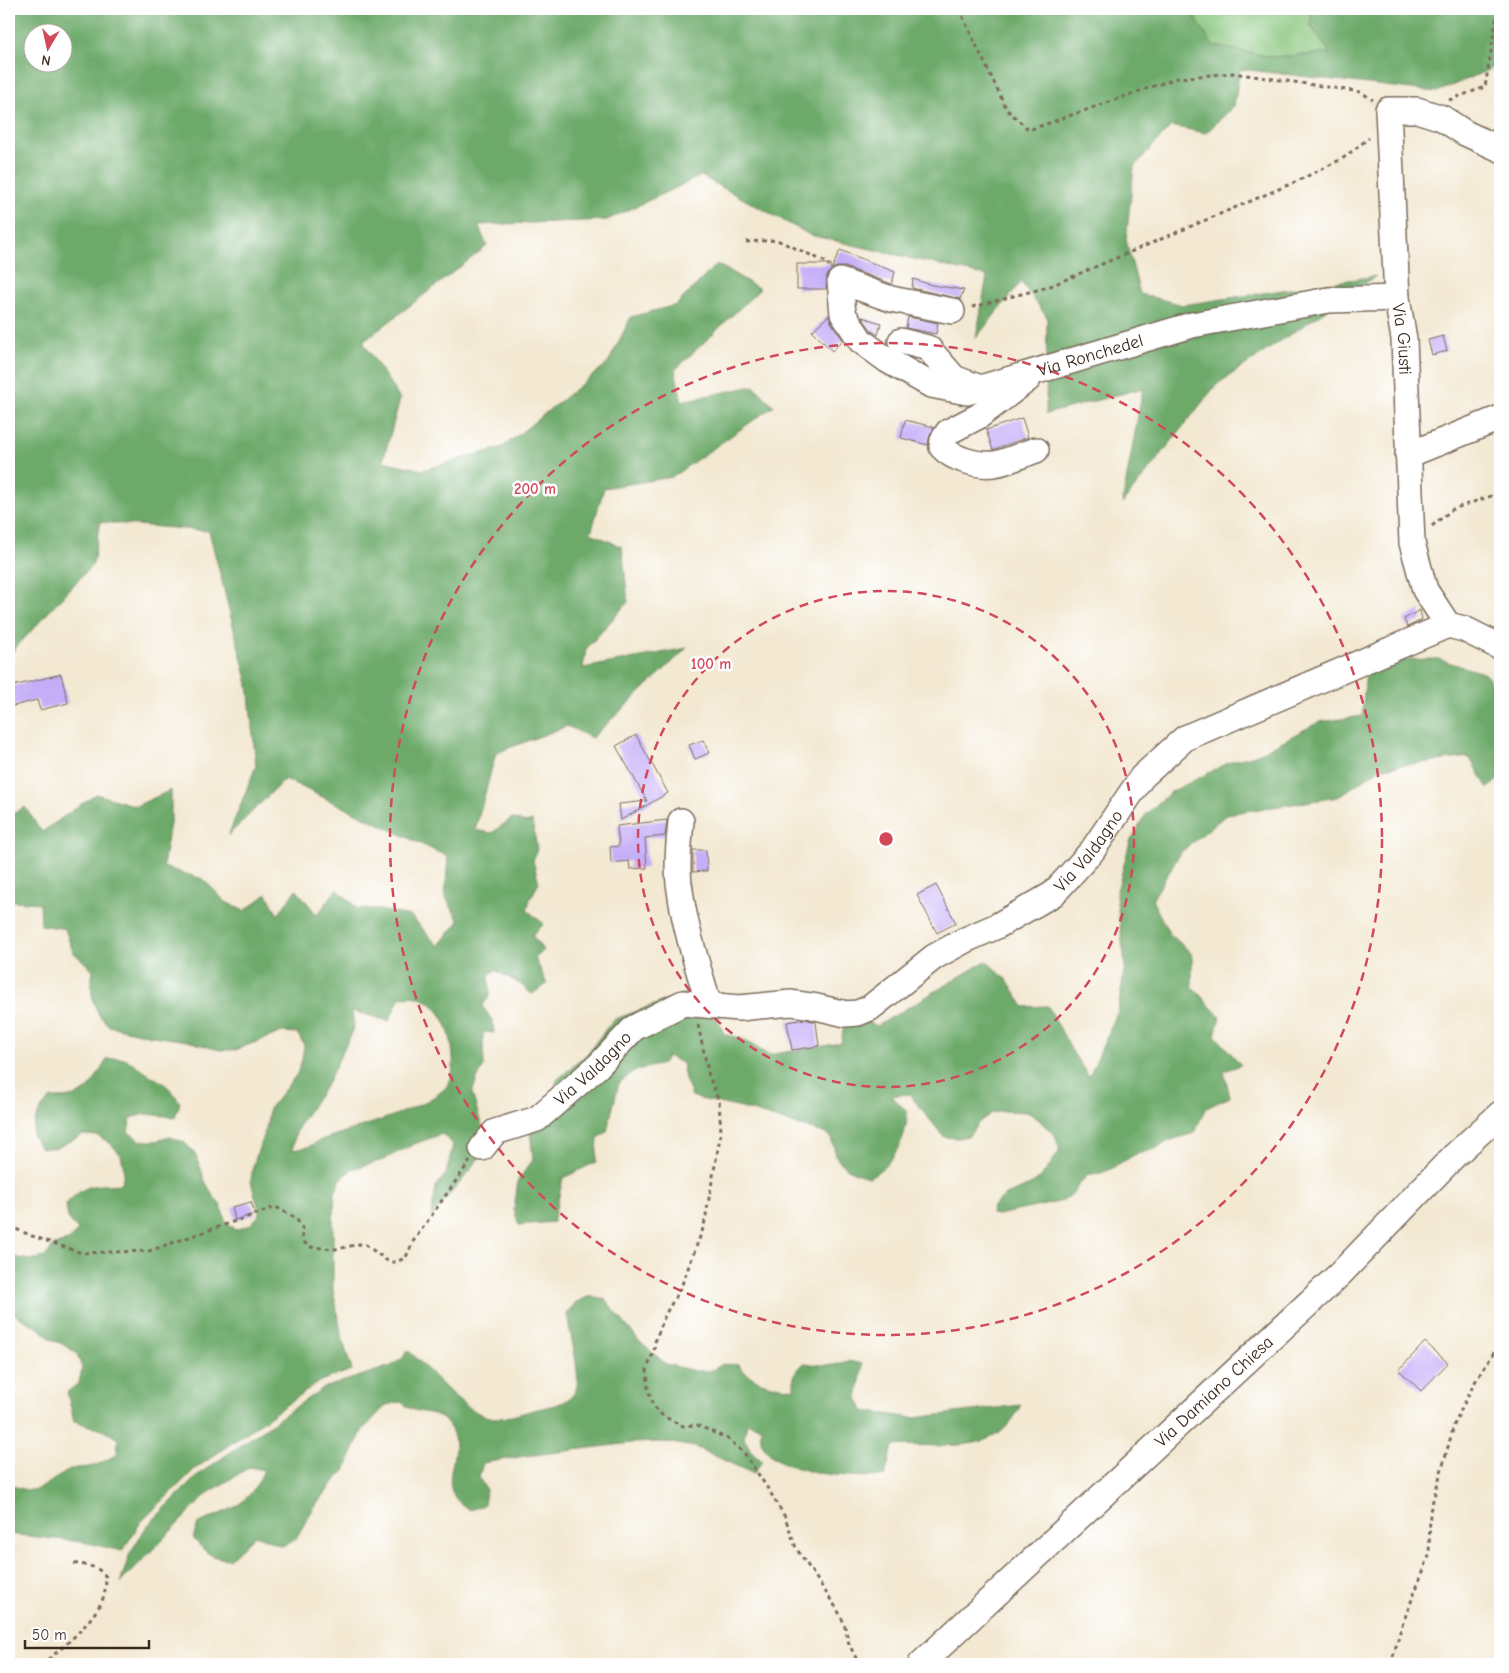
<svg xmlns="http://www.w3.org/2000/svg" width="1509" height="1673" font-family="'Comic Neue',sans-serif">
  <rect width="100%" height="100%" fill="#fff"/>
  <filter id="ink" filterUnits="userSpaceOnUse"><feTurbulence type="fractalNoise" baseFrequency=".02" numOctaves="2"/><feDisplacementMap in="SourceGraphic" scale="10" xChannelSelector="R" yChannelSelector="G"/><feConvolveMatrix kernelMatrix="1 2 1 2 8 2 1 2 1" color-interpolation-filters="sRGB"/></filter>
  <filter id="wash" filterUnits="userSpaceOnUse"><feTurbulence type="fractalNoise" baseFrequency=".0096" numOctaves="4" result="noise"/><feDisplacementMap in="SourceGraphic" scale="20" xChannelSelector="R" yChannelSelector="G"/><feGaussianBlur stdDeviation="1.12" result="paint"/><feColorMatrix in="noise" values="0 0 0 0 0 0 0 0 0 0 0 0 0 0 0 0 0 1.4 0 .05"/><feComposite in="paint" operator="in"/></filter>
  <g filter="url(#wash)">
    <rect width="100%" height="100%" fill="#f3e8d2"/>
    <path fill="#87c57b" stroke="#61784c" d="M1190 9H1311V26L1330 53 1272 57 1212 46Z"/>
    <path fill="#6daa6b" stroke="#546a44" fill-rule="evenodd" d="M9 9H1190L1212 45 1272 57 1330 53 1311 26V9H1500V65L1437 92 1240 69 1234 106 1206 133 1171 126 1134 167 1126 240 1140 294 1183 305 1376 276 1216 385 1122 504 1143 388 1046 414 1047 317 1021 282 976 338 987 276 810 235 701 176 607 220 478 225 487 246 363 342 400 399 383 461 422 470 503 447 608 363 631 317 676 305 717 264 760 289 675 370 682 401 754 386 774 406 672 477 604 488 591 533 622 547 628 602 586 649 583 668 687 648 592 738 567 726 496 753 475 830 492 833 512 818 526 823 532 821 537 849 533 861 539 883 530 899 527 910 544 924 532 935 543 950 535 958 547 984 532 994 520 984 495 970 489 975 490 996 482 1006 493 1021 494 1033 483 1032 484 1066 477 1079 472 1093 482 1127 492 1147 478 1159 464 1178 431 1217 436 1186 446 1174 453 1145 442 1134 414 1144 383 1160 352 1169 341 1179 335 1193 333 1223V1289L342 1338 352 1370 320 1381 195 1469 141 1522 122 1551 83 1542 9 1534V1484C42 1500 45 1480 73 1469 77 1467 83 1468 88 1467 98 1466 108 1459 117 1454L118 1439 105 1431 74 1421 67 1392 79 1383 82 1368 77 1354 65 1345 51 1339 40 1329 9 1311V1256L30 1260 45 1257 54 1245 68 1241 78 1230 68 1219 66 1204C87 1182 94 1186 122 1184L124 1169 121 1155 110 1143 98 1136 83 1135 56 1148H41L32 1136C34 1119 39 1109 51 1098 89 1099 90 1087 107 1059 112 1059 119 1057 124 1059 133 1062 140 1069 148 1074 165 1084 169 1085 180 1103L175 1117 145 1114 131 1118 128 1132 141 1141H156L170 1137 184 1142 195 1153 205 1181 212 1194 221 1206 225 1220 236 1230 250 1225 260 1214 251 1181 253 1166 267 1124 269 1109 297 1074 302 1060 304 1045 297 1033 282 1032 235 1050H220L187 1041 152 1036 109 1026 99 1015 93 1001 91 986 93 970 73 952 65 929 41 925 40 903 14 901 9 899V816L25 807 42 832 96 794 136 806 171 790V817L163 867 203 879 226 902 244 911 267 894 278 915 296 889 317 915 337 889 358 909H375L411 916 438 946 459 921 445 896 448 857 285 779 228 836 256 766 248 684 209 531 100 522 93 564 9 655ZM32 32H62V62H32ZM400 997C405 997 413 996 419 997 432 1001 442 1014 447 1027 452 1040 457 1070 449 1083 436 1107 348 1130 321 1140L308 1147 293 1150 295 1135 301 1122 327 1084 348 1040 354 1026 352 1011 389 1021Z
      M1438 659 1486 674 1500 700V778L1488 788 1469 757 1381 768 1338 797 1227 814 1181 852 1152 900 1169 933 1192 954V986L1220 1017 1215 1035 1241 1065 1224 1071 1230 1097 1206 1108 1194 1133 1171 1140 1155 1149 1134 1155 1111 1169 1098 1174H1089C1079 1182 1075 1194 1063 1201L998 1215 991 1214 993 1206 1004 1196 1030 1185 1042 1176 1059 1152V1147L1055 1136 1038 1119 1027 1112 1006 1111 992 1113 979 1122 969 1136 958 1138 944 1137 909 1094 892 1096 907 1112C908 1137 892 1166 869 1177 856 1174 841 1168 836 1156 833 1147 834 1141 827 1134L742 1108 700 1099 692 1096 685 1079 682 1063 667 1056 663 1064 636 1070 619 1083 607 1131 598 1139 596 1162 563 1178 553 1222 519 1225 514 1210 518 1180 533 1160 530 1129 550 1109 557 1080 586 1055 613 1020 689 992 709 999 724 1034 743 1039 768 1055 841 1043 846 1014 877 1026 986 961 1008 981 1024 1007 1048 1006 1073 1053 1089 1077 1118 1011 1125 964 1116 895 1130 842 1146 814 1171 792 1230 762 1258 754 1319 722 1362 716 1367 660Z
      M590 1296 605 1299 639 1341 666 1364 695 1371H710L723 1364 738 1365C755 1384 770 1385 794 1389V1374L804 1363 819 1365H834L848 1361 863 1364 857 1398 864 1411 913 1418 1021 1405C1016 1414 1011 1423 1003 1430 976 1453 926 1443 893 1446L885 1476C855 1478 775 1476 762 1443 760 1439 761 1432 761 1427L747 1423 744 1438 751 1451 762 1461 754 1474 695 1447 666 1442 631 1443 518 1457 483 1463 479 1477 486 1490 484 1505 470 1510C466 1507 460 1504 457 1500 437 1476 471 1447 444 1420 436 1412 424 1413 414 1410 410 1409 405 1405 401 1402L386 1405 363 1430 356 1444 345 1471 334 1482 313 1509 295 1540 282 1546 255 1535 230 1559C210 1558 206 1553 193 1538L198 1524C233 1506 246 1510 264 1470L250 1467 208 1493 120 1583 130 1553 147 1526 199 1474 323 1388 391 1366 402 1359 408 1350C429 1369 468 1419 497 1418 510 1418 525 1412 538 1409 550 1406 568 1404 575 1392 583 1379 569 1331 567 1314L576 1302Z"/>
    <g id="blocks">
      <path fill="#c5aef8" d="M840 250 895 272 892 284 845 267H838L832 269Z
        M797 264H831V270L827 276 826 289H797Z
        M913 279 932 285 964 290 960 299 912 288Z
        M829 315 831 322 843 340 832 351 812 331Z
        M862 317 881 323 878 335 872 331Z
        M908 317 938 323 936 334 906 328Z
        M1443 336 1447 351 1432 355 1428 340Z
        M1022 418 1028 437 993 450 986 430Z
        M905 420 934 427 929 438 928 445 901 438Z
        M1420 610 1422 620 1407 627 1404 619Z
        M61 674 68 703 40 710 37 700 9 707V687Z
        M636 735 668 793 621 820 619 804 647 801 616 746Z
        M703 740 709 753 695 759 689 745Z
        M667 820 665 836 645 838 647 868 630 869 629 861 611 863 610 847 619 846 617 826Z
        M693 850H706L707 871 693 872Z
        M936 885 956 923 937 933 917 895Z
        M805 1019 816 1022 819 1046 792 1050 787 1022Z
        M251 1202 255 1214 235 1220 232 1207Z
        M1425 1342 1448 1363 1421 1391 1399 1370Z"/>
    </g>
  </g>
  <g filter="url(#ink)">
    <use href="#blocks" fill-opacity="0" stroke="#7b6c5d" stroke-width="1"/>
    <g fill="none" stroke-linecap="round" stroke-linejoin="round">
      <defs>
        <g id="minor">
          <path id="s1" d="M1500 149 1465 133 1442 118 1417 110H1388L1397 298 1404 339 1412 543 1425 590 1448 625 1464 629 1500 647"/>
          <path id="s2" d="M952 311 891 299 840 281 843 314 861 341 887 360 931 385 967 392 1192 325 1329 300 1397 298"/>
          <path d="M901 341 928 348 954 378 975 386"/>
          <path d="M1028 379 979 416 948 432 943 440 942 447C953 459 977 466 994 464 1008 462 1023 454 1036 450"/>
          <path d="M1408 455 1500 418"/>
          <path d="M681 821C679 844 676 867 680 890 685 929 698 967 709 1005"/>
          <path id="s3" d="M482 1148 495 1132 537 1119 598 1066 634 1028 683 1003 739 1008 791 1003 812 1006 846 1014 858 1013 870 1008 934 957 965 940 997 926 1053 894 1092 851 1142 777 1185 738 1448 625"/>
          <path id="s4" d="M921 1664 1340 1274 1454 1156 1500 1114"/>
        </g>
      </defs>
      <use href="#minor" stroke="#7b6c5d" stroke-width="28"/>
      <path stroke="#7b6c5d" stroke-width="3" stroke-dasharray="4 4" stroke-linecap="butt" d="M959 9 1007 110 1029 130 1177 78 1233 73 1361 92 1373 100
        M1449 100 1485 87 1498 9
        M746 242 777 240 826 262 829 266
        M972 307 1048 287 1293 183 1342 159 1369 138
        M1432 526 1453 509 1500 493
        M698 1025 709 1076 719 1102 721 1132 704 1226 681 1287 665 1315 655 1342 654 1351 647 1369 648 1388 653 1406 663 1416 683 1426 697 1425 728 1439 745 1454 770 1492 785 1517 796 1548 837 1609 844 1623 849 1644 859 1664
        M9 1226 32 1236 82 1253 149 1251 276 1207 296 1218 302 1228V1236L304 1242 309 1247 338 1249 359 1244 366 1245 389 1262H397L406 1257 414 1240 470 1161
        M42 1664C64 1647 89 1626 102 1601 105 1594 106 1585 106 1577 98 1565 84 1565 70 1563
        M1391 1664 1402 1625 1429 1556 1430 1511 1455 1422 1475 1382 1500 1343"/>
      <use href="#minor" stroke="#fff" stroke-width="25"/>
    </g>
  </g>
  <g fill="none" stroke="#d1495b" stroke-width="2.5" stroke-dasharray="9 6">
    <circle cx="886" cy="839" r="248"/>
    <circle cx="886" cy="839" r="496"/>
  </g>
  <g text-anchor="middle" stroke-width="5" stroke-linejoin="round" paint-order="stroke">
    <g font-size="18" fill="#3b2a1e" stroke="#fff">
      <text dy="6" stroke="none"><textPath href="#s1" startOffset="351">Via Giusti</textPath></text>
      <text dy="6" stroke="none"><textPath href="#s2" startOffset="430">Via Ronchedel</textPath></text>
      <text dy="6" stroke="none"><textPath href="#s3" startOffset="715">Via Valdagno</textPath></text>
      <text dy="6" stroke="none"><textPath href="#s3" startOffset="140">Via Valdagno</textPath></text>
      <text dy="6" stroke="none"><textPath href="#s4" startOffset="400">Via Damiano Chiesa</textPath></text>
    </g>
  </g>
  <circle cx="886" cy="839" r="8" fill="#d1495b" stroke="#fff" stroke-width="2.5"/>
  <g font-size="15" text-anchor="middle" font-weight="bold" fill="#d1495b" stroke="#fff" stroke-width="5" stroke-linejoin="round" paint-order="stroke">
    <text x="535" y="494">200 m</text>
    <text x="711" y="669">100 m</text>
  </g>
  <rect width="1509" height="1673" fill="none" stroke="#fff" stroke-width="30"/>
  <g transform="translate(48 48) rotate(189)"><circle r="24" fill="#ffffff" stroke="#b1aaa5"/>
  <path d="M0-4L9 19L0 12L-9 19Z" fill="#d1495b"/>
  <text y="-8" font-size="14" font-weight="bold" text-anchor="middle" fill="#3b2a1e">N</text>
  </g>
  <path d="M25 1640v8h124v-8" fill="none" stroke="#3b2a1e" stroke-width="2.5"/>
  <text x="32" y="1640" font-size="15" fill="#3b2a1e" stroke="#ffffff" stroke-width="4" paint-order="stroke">50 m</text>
</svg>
